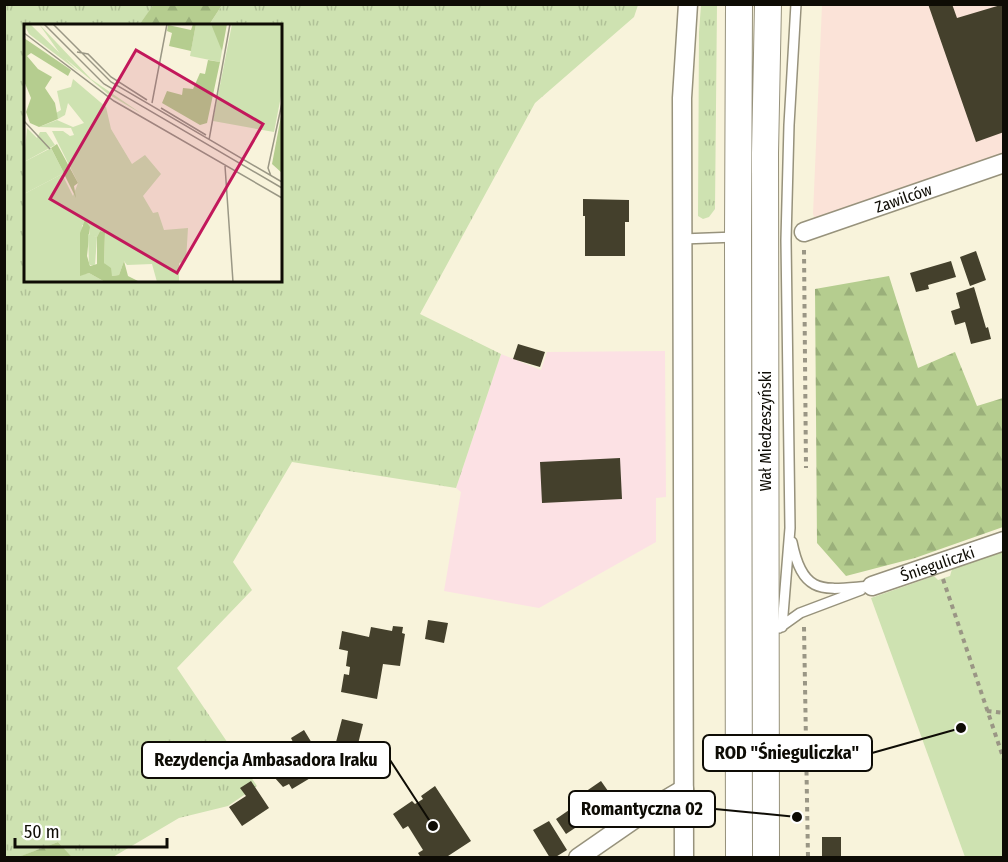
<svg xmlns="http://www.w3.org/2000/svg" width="1008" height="862" font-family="'Fira Sans Condensed',sans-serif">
  <defs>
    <pattern id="grass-tufts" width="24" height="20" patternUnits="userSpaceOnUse" patternTransform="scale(1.5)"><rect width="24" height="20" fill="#cee2b1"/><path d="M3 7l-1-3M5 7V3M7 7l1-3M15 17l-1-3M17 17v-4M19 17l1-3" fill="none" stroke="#b0c197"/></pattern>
    <pattern id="forest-firs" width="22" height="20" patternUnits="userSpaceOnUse" patternTransform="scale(1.5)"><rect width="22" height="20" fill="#b5cd8f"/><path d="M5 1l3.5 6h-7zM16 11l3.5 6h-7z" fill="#9aaf7a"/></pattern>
  </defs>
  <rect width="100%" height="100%" fill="#f8f3db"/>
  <path fill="#fbe3d8" d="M822 5H1003V157L816 221 813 214Z"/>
  <path fill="#fce1e4" d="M665 351 666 497 656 498V542L539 608 444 591 461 492 456 488 501 354 541 370 547 352Z"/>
  <path fill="url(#grass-tufts)" d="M5 5H154L139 25 26 26V280H280V26L209 25 222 5H638L634 17 535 103 420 314 501 354 456 488 292 462 233 562 252 590 177 668 257 786 228 806 179 818 113 857H72L58 842 19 857 5 858Z
    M701 5H717L715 209 709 217 703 219 698 216 699 32Z"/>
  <path fill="url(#forest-firs)" d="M154 4H222V5L209 25H139Z
    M889 276 918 368 955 352 977 406 1003 398V527L915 558 846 576 817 543 815 289Z
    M58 842 72 857H19L21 856Z"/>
  <path fill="#cee2b1" d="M1003 552V857H965L871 598 934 576 938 580 950 576 952 569Z"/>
  <path fill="#44402c" d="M928 4H952L957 18 1004 4V132L976 142Z
    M583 199 629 200V222H625V256H585V216H583Z
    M976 251 986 280 970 286 960 257Z
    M951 261 956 277 928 285 929 289 916 292 910 273Z
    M974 287 986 328 988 327 991 339 971 344 965 322 955 325 951 311 960 308 956 293Z
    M518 344 545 352 540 367 513 359Z
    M620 458 622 499 542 503 540 462Z
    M428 620 448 623 444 643 425 639Z
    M393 626 403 627 402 633 405 634 400 666 383 664 377 699 341 692 344 674 349 675 350 667 346 666 348 651 339 649 342 631 369 637 371 627 392 631Z
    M342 719 363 724 357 748 336 742Z
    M304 730 327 768 292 789 289 784 283 787 274 777 276 775 275 773 281 769 276 762 297 750 291 738Z
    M251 781 269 808 242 826 229 807 246 796 240 788Z
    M601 781 613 798 597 810 585 792Z
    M435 786 471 841 445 858H421L418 853 423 850 408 826 403 829 393 814 412 801 415 804 423 799 421 796Z
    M585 799 596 814 566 834 556 819Z
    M549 821 567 850 554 858H550L533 830Z
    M822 837H841V858H822Z"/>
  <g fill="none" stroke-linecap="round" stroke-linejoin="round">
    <defs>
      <path id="lane" d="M682 239 736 237
        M792 542C803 598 825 589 872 586
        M782 627 790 528 786 240 789 125 796 4
        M779 628 800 613 861 590"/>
      <g id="street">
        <path id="s1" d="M804 232 1004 163"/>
        <path id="s2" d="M872 586 1004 541"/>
        <path d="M578 858 640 815 684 789"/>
        <path d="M684 858 682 98 688 4"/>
      </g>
      <path id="secondary" d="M739 4 738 237 739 858
        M766 858 765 153 768 4"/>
    </defs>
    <use href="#lane" stroke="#97927c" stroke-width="12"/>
    <use href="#street" stroke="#97927c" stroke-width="21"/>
    <use href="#secondary" stroke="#97927c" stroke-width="28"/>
    <path stroke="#9a9685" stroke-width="4" stroke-dasharray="4.5 4.5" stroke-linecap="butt" d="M804 250 806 468
      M943 579 1004 760
      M804 627 808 858
      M987 711 1004 713"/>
    <use href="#lane" stroke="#fff" stroke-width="9"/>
    <use href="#street" stroke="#fff" stroke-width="18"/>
    <use href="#secondary" stroke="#fff" stroke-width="26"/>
  </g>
  <g text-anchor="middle" stroke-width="6" stroke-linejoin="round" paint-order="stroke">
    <g font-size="16" fill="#0e0c05" stroke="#fff">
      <text dy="6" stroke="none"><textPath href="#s1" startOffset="105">Zawilców</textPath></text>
      <text transform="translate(765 431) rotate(-90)" y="6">Wał Miedzeszyński</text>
      <text dy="6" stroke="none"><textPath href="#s2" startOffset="69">Śnieguliczki</textPath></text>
    </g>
  </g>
  <g transform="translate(24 24)">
    <rect width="258" height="258" fill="#f8f3db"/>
    <path d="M0 0H6L55 48 5 10ZM15 0 67 55 118 90 84 70 37 31ZM172 0H187L193 8 198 27 196 38 166 32ZM49 55 82 83 87 105 108 140 121 131 137 150 119 172 129 189 134 188 140 206 164 204 162 237 155 239V258H133L128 240 103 241 100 237 95 251 88 252 80 239 81 208 76 207 73 213 66 212V203L58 201 56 251 65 249 81 258H0V170L38 150 49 172 54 159 28 107H39L46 112 50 111 47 104 15 103 33 96 49 103 60 99 44 79 41 91 34 95 32 89 37 86 33 67 47 63ZM3 104 13 114 16 108H22L31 121 0 138Z" fill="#cee2b1"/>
    <path d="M169 0H172L167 27 145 22 148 9 143 7 144 1 167 6ZM203 0 198 27 187 0ZM0 14 47 46 44 52 7 29 3 32 14 45 28 53 21 64 31 79 34 95 15 103 6 99 2 88 7 74 0 57ZM184 36 196 38 183 99 176 101 138 79 143 67 158 71 159 64 169 65 176 49 181 50ZM258 87V149L248 140ZM33 120 54 159 50 162 52 174 27 124ZM61 196 66 203 63 232 66 242 73 240V213L76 207 81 208 80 239 87 244 88 252 95 251 100 237 104 252 116 258H81L65 249 56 252V209Z" fill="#b5cd8f"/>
    <path d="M64 210 73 213 71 241H65Z" fill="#cee2b1"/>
    <path d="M208 0H258V67L250 108 189 97ZM27 124 40 149 0 170V138Z" fill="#cee2b1"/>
    <path fill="none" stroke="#9a9785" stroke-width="1.5" d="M20 0 80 60 258 164M29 0 87 58 258 158M0 9 90 77 258 174M53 28 64 30 87 53 123 76M128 79 143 0M137 84 182 111M0 97 26 125M185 116 206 0M201 142 209 258M247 152 244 144 258 79"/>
    <path fill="#c2185b" fill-opacity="0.15" stroke="#c2185b" stroke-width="3" d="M112 26 239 100 153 249 26 175Z"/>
    <rect width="258" height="258" fill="none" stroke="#0e0c05" stroke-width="3"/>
  </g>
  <path fill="none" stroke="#0e0c05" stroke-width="2" d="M961 728L872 753M433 826L390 760M797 817L715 809"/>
  <g fill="#0e0c05" stroke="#fff" stroke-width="2">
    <circle cx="961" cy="728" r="6"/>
    <circle cx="433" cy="826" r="6"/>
    <circle cx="797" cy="817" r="6"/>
  </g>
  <g fill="#fff" stroke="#0e0c05" stroke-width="2">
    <rect x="703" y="735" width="169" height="36" rx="6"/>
    <rect x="142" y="742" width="248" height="36" rx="6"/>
    <rect x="569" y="791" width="146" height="36" rx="6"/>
  </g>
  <g font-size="18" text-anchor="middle" font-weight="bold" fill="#0e0c05">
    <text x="787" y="759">ROD "Śnieguliczka"</text>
    <text x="266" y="766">Rezydencja Ambasadora Iraku</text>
    <text x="642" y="815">Romantyczna 02</text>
  </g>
  <rect width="1008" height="862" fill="none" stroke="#0e0c05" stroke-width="12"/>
  <path d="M15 838v9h152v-9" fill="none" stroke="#0e0c05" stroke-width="3"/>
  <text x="24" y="838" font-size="18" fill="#0e0c05" stroke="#ffffff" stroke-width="4.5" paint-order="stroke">50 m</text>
</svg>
